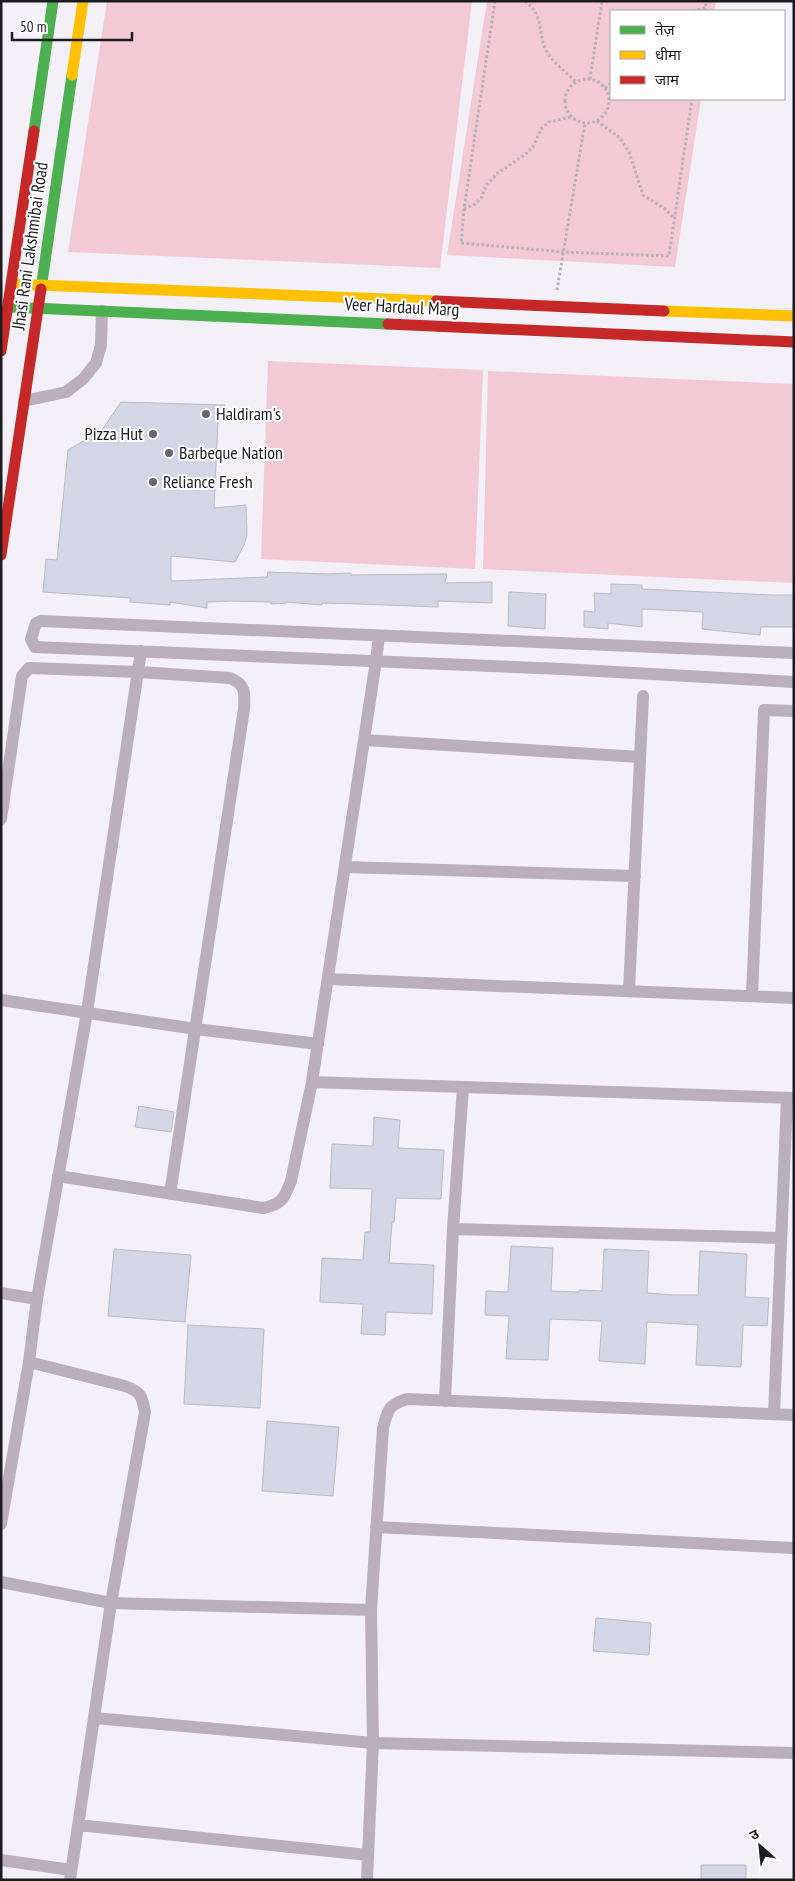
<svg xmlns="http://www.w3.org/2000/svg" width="795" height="1881" font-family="'PT Sans Narrow','Noto Sans Devanagari',sans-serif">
  <rect width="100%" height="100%" fill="#f3f0f8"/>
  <path fill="#f1cad5" d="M107 1H472L440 268 68 252Z
    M487 1H716L715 11H611V99H701L675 267 447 255Z
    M268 361 483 370 475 569 261 559Z
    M488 371 794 384V583L483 569Z"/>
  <path fill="#d3d6e5" stroke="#bababf" d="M121 402 225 405 224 421H218L214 508 246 505 247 535 244 545 235 562 171 556V581L267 577 268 572 328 574 351 573V575L447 574 445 583 492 582V603L438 601V607L359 604 322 603V605L287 602V603L271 604V602L231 601 207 602V608L170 602V605L130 602 131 598 43 592 46 559 57 560 68 450 102 430Z
    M611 584 642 585V589L772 595H794V627H761L760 635 702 629 703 612 642 609V627L608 623V629L584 627V611L595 612 594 593 611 594Z
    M509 592 546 594 545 629 508 626Z
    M139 1106 174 1112 171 1132 135 1127Z
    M374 1117 400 1120 398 1148 444 1150 441 1199 396 1198 394 1222H392L389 1263 434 1265 432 1314 386 1312 385 1335 361 1334 363 1304 320 1302 322 1258 363 1260 365 1232H370L372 1189 330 1188 332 1144 373 1146Z
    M511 1246 553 1248 551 1291 579 1292V1290L602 1291 604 1249 649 1251 647 1293 675 1295H698L700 1251 747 1254 745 1297 769 1298 767 1326 743 1325 741 1367 696 1365 698 1325 647 1322 645 1364 599 1361 602 1321 550 1319 548 1360 506 1359 509 1316 485 1315 486 1291 508 1292Z
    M114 1249 191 1255 185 1322 108 1316Z
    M188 1325 264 1329 260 1408 184 1404Z
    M267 1421 339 1427 333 1496 262 1491Z
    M596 1618 651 1623 649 1655 593 1651Z
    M701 1865H746V1880H701Z"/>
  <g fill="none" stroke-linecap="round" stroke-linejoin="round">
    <path stroke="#b7afb8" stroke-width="3" stroke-dasharray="2.5 2.5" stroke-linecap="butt" d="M495 1 464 209 461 243 563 252 669 256 692 99
      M525 1C545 16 537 32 546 50 552 62 566 72 576 82
      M693 11 705 8
      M705 11 706 1
      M590 79 602 1
      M565 101a22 22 0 1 1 44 0a22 22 0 1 1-44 0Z
      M605 88 611 83
      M597 121 620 138 629 152 643 195 665 209 674 218
      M464 209 475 204 482 197 486 185 498 173 527 153 533 147 541 129 549 122 571 117
      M557 290 585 123"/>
    <path stroke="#bcafbc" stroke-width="12" d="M24 401 66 392 83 379 96 363 101 345 102 311
      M794 653 41 621 36 623 31 639 35 647 562 669 794 682
      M364 740 640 757
      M1 819 22 676 29 668 139 672 230 678C246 684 245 694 244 709L170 1194
      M345 867 635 876
      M328 979 794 998
      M629 991 643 696
      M752 996 764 710 794 711
      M1 1000 196 1029 318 1044
      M312 1082 794 1098
      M58 1176 263 1208C283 1204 284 1198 291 1181L312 1082 376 661 379 636
      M453 1229 781 1238
      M1 1293 37 1299
      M29 1362 125 1386C141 1392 142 1396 145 1412L111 1603 70 1880
      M445 1401 453 1229 463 1087
      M774 1414 787 1098
      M1 1524 29 1362 37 1299 87 1012 141 651
      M376 1527 794 1548
      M1 1582 111 1603 371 1610
      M94 1718 373 1743 794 1753
      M78 1825 368 1855
      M1 1860 71 1870
      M367 1880 373 1743 371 1610 383 1428C388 1410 388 1405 407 1399L794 1415"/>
    <path stroke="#4caf50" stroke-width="11" d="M34 131 53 1
      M41 289 72 75
      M9 307 388 324"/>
    <path stroke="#ffc107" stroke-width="11" d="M72 75 83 1
      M12 284 436 301
      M664 311 794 316"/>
    <path stroke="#c62828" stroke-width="11" d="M436 301 664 311
      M388 324 794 342
      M1 351 34 131
      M1 555 41 289"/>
  </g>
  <g fill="#68666c" stroke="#fff" stroke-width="2">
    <circle cx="206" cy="414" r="5"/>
    <circle cx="153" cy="434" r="5"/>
    <circle cx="169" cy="453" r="5"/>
    <circle cx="153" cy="482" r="5"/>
  </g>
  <g text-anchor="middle" stroke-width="4" stroke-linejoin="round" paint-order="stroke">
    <g font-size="18" fill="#1d1c21" stroke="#fff">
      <text transform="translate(30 246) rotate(-82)" y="6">Jhasi Rani Lakshmibai Road</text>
      <text transform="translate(402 307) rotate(3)" y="6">Veer Hardaul Marg</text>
    </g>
    <g font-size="18" fill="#1d1c21" stroke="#fff" text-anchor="start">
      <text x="216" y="420">Haldiram's</text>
      <text x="143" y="440" text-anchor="end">Pizza Hut</text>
      <text x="179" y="459">Barbeque Nation</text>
      <text x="163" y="488">Reliance Fresh</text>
    </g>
  </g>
  <rect width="795" height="1881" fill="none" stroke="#1d1c21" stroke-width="5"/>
  <rect x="610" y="10" width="175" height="90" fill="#ffffff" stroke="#a5a4a6"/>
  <rect x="620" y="26" width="25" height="8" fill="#4caf50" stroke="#a5a4a6"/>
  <text x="655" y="35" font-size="15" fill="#1d1c21">तेज़</text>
  <rect x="620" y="51" width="25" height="8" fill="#ffc107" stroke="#a5a4a6"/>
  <text x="655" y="60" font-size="15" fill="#1d1c21">धीमा</text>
  <rect x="620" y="76" width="25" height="8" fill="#c62828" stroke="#a5a4a6"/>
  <text x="655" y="85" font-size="15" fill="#1d1c21">जाम</text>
  <g transform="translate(760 1846) rotate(333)" stroke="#ffffff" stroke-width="4" paint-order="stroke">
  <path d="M0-4L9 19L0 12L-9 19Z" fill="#1d1c21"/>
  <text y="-8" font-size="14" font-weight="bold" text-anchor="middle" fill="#1d1c21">उ</text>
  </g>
  <path d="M12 32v8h120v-8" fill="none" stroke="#1d1c21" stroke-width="2.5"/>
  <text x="20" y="32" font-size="15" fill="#1d1c21" stroke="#ffffff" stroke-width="4" paint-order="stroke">50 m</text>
</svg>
